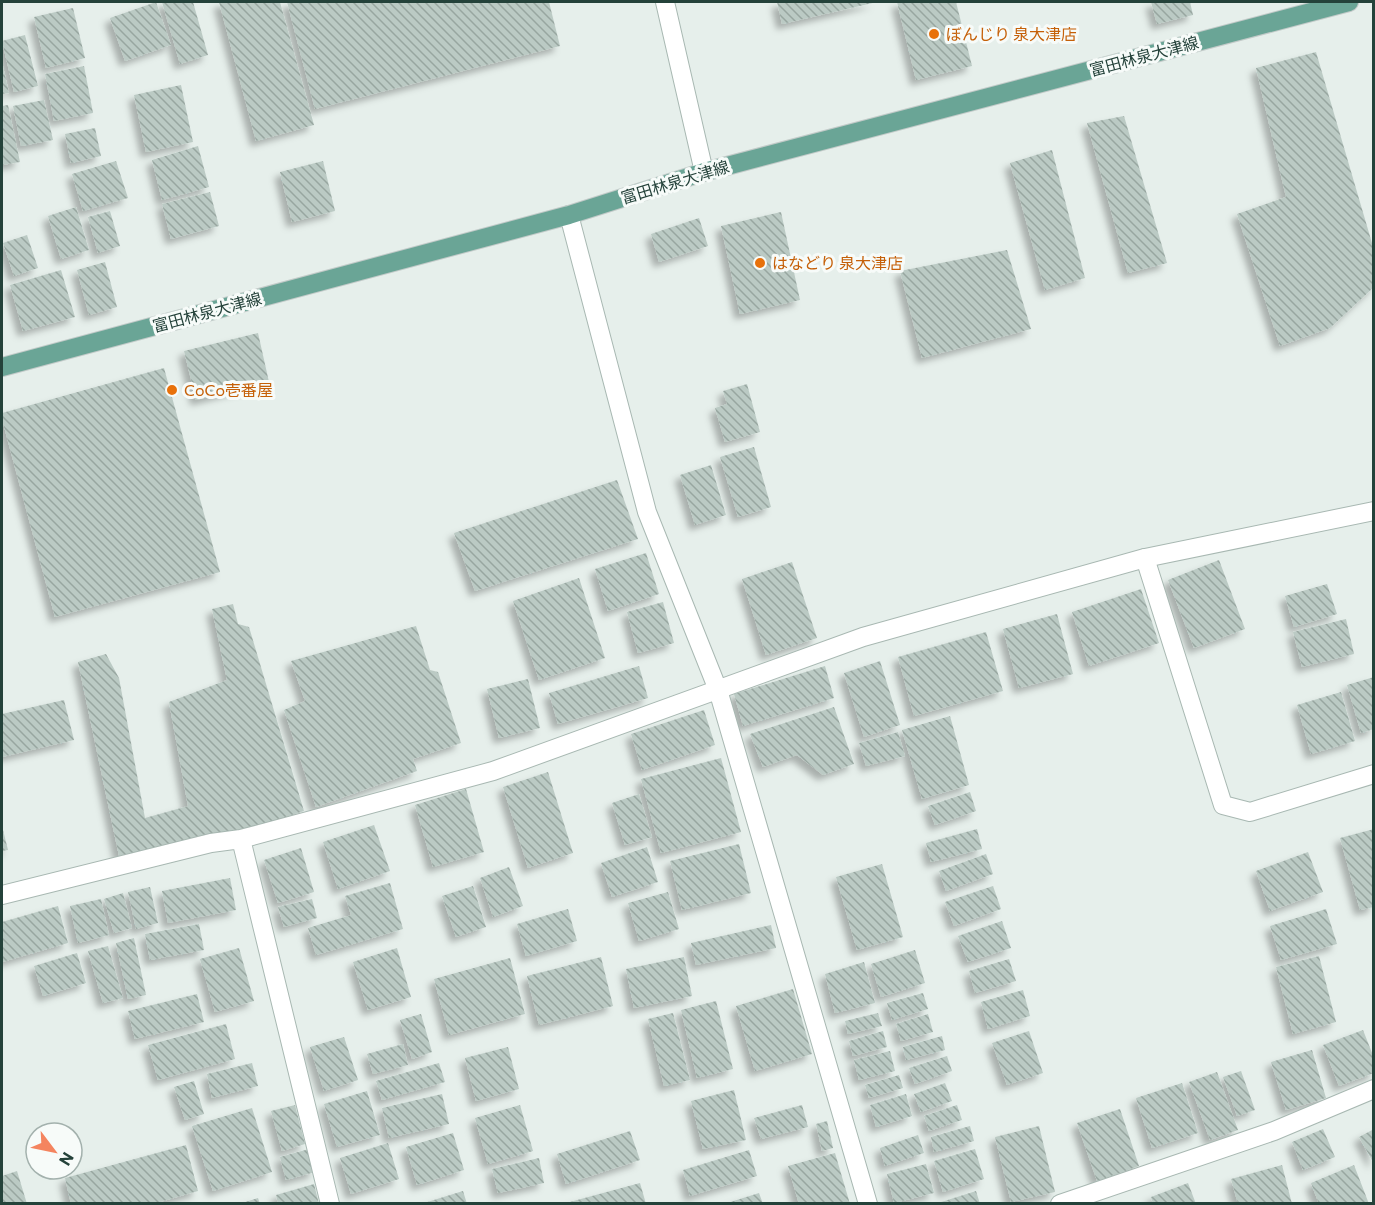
<svg xmlns="http://www.w3.org/2000/svg" width="1375" height="1205" font-family="Commissioner,'Noto Sans JP',sans-serif">
  <defs>
    <pattern id="building-back-hatch" width="6" height="6" patternUnits="userSpaceOnUse" patternTransform="scale(1.5)"><rect width="6" height="6" fill="#bbcac4"/><path d="M-1 5l2 2M0 0l6 6M5-1l2 2" fill="none" stroke="#98a6a0"/></pattern>
    <filter id="shadow"><feDropShadow dx="-5.5" dy="5.5" stdDeviation="3" flood-color="#0004"/></filter>
  </defs>
  <rect width="100%" height="100%" fill="#e6efeb"/>
  <path fill="url(#building-back-hatch)" filter="url(#shadow)" d="M156 2 171 45 125 61 110 18Z
    M162 2H193L208 55 180 64Z
    M219 2H280L314 125 256 141Z
    M287 2H549L560 46 315 109Z
    M777 2H877L782 24Z
    M897 2H956L972 66 916 80Z
    M1151 2H1190L1193 15 1157 24Z
    M73 8 85 58 46 68 34 17Z
    M25 35 38 86 14 92 2 41Z
    M1316 52 1374 250V287L1330 328 1280 346 1237 214 1286 197 1256 68Z
    M2 62 9 93 2 94Z
    M84 66 93 113 54 121 45 74Z
    M181 85 193 142 146 152 134 95Z
    M44 100 53 140 21 146 13 106Z
    M8 105 20 162 2 165V106Z
    M1124 116 1167 263 1128 273 1087 123Z
    M95 128 101 156 71 163 65 134Z
    M198 146 209 187 162 200 152 160Z
    M1052 150 1085 278 1045 290 1010 163Z
    M116 161 128 198 83 211 72 174Z
    M323 161 335 211 292 222 280 172Z
    M210 192 219 226 171 239 162 204Z
    M76 207 89 250 61 259 48 216Z
    M110 211 120 246 98 253 88 217Z
    M781 212 800 300 740 314 721 226Z
    M699 218 708 246 659 262 651 234Z
    M27 235 38 268 14 276 3 243Z
    M1007 250 1031 329 922 358 900 271Z
    M105 262 117 307 89 315 77 270Z
    M61 270 75 317 23 331 10 285Z
    M258 333 269 382 196 400 184 351Z
    M164 368 220 572 55 617 2 419V413Z
    M747 384 760 432 725 442 715 408 727 404 723 391Z
    M754 447 771 507 738 517 720 457Z
    M711 465 726 515 695 525 680 475Z
    M617 480 638 539 475 591 454 533Z
    M646 553 659 594 608 611 595 569Z
    M1219 560 1245 629 1194 648 1168 580Z
    M792 562 817 638 766 655 742 579Z
    M579 578 605 658 539 680 513 601Z
    M1327 584 1337 614 1294 627 1285 596Z
    M1141 589 1159 643 1089 666 1072 612Z
    M663 602 674 643 638 653 627 612Z
    M233 604 238 624 249 627 304 811 236 833 119 856 78 662 106 654 119 678 145 818 188 806 169 702 227 680 212 609Z
    M1057 614 1073 674 1019 688 1003 629Z
    M1346 619 1354 654 1302 667 1293 632Z
    M416 626 430 670 438 672 461 743 413 759 417 771 316 807 284 710 305 701 291 661Z
    M986 632 1003 691 914 716 898 657Z
    M880 661 900 725 864 737 844 673Z
    M639 666 648 698 558 724 549 693Z
    M825 666 834 698 743 726 734 694Z
    M1374 677V729L1361 733 1347 685Z
    M528 679 540 728 499 738 487 689Z
    M1341 692 1355 741 1311 754 1297 705Z
    M64 700 74 740 2 757V714Z
    M834 707 854 764 823 775 797 755 763 767 750 734Z
    M704 710 715 745 642 770 631 734Z
    M950 716 969 785 922 799 902 730Z
    M898 732 905 756 866 766 859 743Z
    M721 758 741 832 661 853 641 779Z
    M548 772 573 853 528 868 503 787Z
    M466 789 484 852 433 867 415 805Z
    M970 792 976 811 935 825 928 806Z
    M639 794 652 837 625 845 612 803Z
    M374 825 390 871 338 889 323 842Z
    M2 826 8 850 2 851Z
    M977 829 982 849 931 862 926 843Z
    M1374 829V907L1360 910 1340 838Z
    M739 844 751 893 682 910 670 861Z
    M647 847 658 882 612 897 601 863Z
    M301 848 314 892 278 903 264 860Z
    M1308 852 1323 892 1270 911 1256 871Z
    M986 854 993 874 946 891 939 871Z
    M882 864 903 937 857 950 836 877Z
    M509 867 523 906 493 917 480 878Z
    M230 878 236 910 168 923 162 891Z
    M390 883 403 929 316 955 308 928 351 915 345 896Z
    M473 886 486 927 456 937 442 896Z
    M993 886 1001 909 954 926 945 902Z
    M150 887 158 923 136 929 128 892Z
    M668 892 679 929 639 941 628 903Z
    M123 893 132 928 114 933 104 899Z
    M101 899 109 935 78 943 70 906Z
    M312 899 317 918 284 927 278 907Z
    M58 906 68 943 2 962V922Z
    M568 909 577 941 526 956 517 924Z
    M1326 909 1337 944 1281 960 1270 926Z
    M1002 921 1011 948 968 962 958 936Z
    M199 924 204 950 150 960 145 934Z
    M771 925 776 948 696 965 691 943Z
    M134 938 146 995 128 999 116 943Z
    M108 946 123 998 103 1003 88 951Z
    M239 948 254 1001 215 1012 200 959Z
    M397 948 411 997 368 1010 353 962Z
    M915 950 925 983 881 997 871 964Z
    M77 953 86 983 43 996 34 966Z
    M1319 956 1336 1022 1293 1034 1276 967Z
    M601 957 613 1006 539 1025 527 976Z
    M684 957 692 996 634 1008 626 969Z
    M510 958 525 1014 449 1035 434 979Z
    M1009 959 1016 981 975 993 969 971Z
    M864 962 875 1003 835 1013 825 974Z
    M793 989 812 1054 755 1071 736 1006Z
    M1023 990 1030 1016 988 1029 981 1002Z
    M923 993 928 1009 892 1020 887 1003Z
    M197 994 204 1022 135 1039 128 1011Z
    M716 1001 733 1069 697 1078 681 1010Z
    M673 1013 690 1080 664 1086 648 1019Z
    M878 1013 882 1026 848 1034 845 1021Z
    M421 1014 432 1052 412 1059 400 1020Z
    M928 1014 933 1032 901 1041 896 1024Z
    M226 1024 235 1059 158 1080 148 1045Z
    M1363 1030 1374 1058V1073L1339 1086 1323 1045Z
    M883 1031 887 1047 853 1056 849 1041Z
    M1029 1031 1043 1073 1007 1085 992 1043Z
    M942 1036 945 1050 906 1060 903 1047Z
    M344 1037 358 1080 324 1091 310 1047Z
    M403 1044 408 1065 373 1074 367 1054Z
    M508 1047 519 1089 476 1101 465 1058Z
    M1312 1050 1326 1098 1286 1110 1271 1062Z
    M890 1051 895 1071 859 1080 854 1060Z
    M947 1056 952 1071 915 1084 909 1068Z
    M252 1063 258 1086 212 1098 207 1074Z
    M439 1063 445 1082 382 1100 376 1081Z
    M1241 1071 1255 1110 1237 1116 1223 1077Z
    M1217 1072 1238 1130 1210 1140 1189 1082Z
    M899 1075 903 1088 869 1098 865 1085Z
    M194 1081 204 1114 185 1120 174 1087Z
    M945 1083 952 1101 921 1112 914 1094Z
    M1182 1083 1198 1133 1152 1148 1136 1098Z
    M734 1090 746 1140 703 1149 691 1101Z
    M367 1091 380 1135 337 1147 324 1104Z
    M442 1094 449 1124 389 1138 382 1108Z
    M906 1094 912 1116 876 1127 870 1105Z
    M295 1105 305 1144 282 1151 271 1111Z
    M520 1105 533 1151 488 1164 475 1118Z
    M802 1105 808 1127 761 1139 754 1118Z
    M957 1105 962 1120 929 1131 924 1116Z
    M252 1108 272 1172 213 1191 192 1126Z
    M1120 1109 1139 1166 1097 1181 1077 1123Z
    M827 1121 833 1148 822 1151 816 1124Z
    M970 1126 974 1141 934 1152 931 1137Z
    M1039 1126 1055 1192 1011 1202 995 1137Z
    M1323 1129 1335 1157 1303 1170 1292 1142Z
    M1374 1129V1164L1359 1137Z
    M630 1131 640 1160 566 1184 557 1154Z
    M453 1133 464 1170 417 1185 406 1147Z
    M918 1135 924 1153 885 1166 880 1148Z
    M388 1143 399 1179 351 1194 340 1158Z
    M186 1145 198 1191 153 1204H71L65 1178Z
    M309 1149 315 1172 286 1180 280 1157Z
    M975 1149 984 1179 943 1192 934 1161Z
    M749 1150 757 1176 690 1196 683 1170Z
    M835 1153 850 1204H799L788 1166Z
    M539 1158 544 1183 498 1193 492 1169Z
    M926 1164 934 1193 894 1203 887 1174Z
    M1282 1165 1292 1204H1238L1231 1179Z
    M1354 1165 1369 1204H1319L1311 1183Z
    M17 1171 27 1204H2V1176Z
    M640 1183 646 1204H566V1203Z
    M1188 1183 1196 1204H1153L1151 1197Z
    M314 1184 319 1204H278L276 1195Z
    M463 1191 467 1204H424V1203Z
    M976 1191 980 1204H941V1202Z
    M759 1193 763 1204H727V1203Z
    M258 1198 260 1204H242V1203Z"/>
  <g fill="none" stroke-linecap="round" stroke-linejoin="round">
    <defs>
      <path id="service" d="M1145 558 1223 805 1250 812 1374 774"/>
      <path id="minor" d="M665 2 704 172
        M569 215 647 512 718 690 868 1204
        M241 839 330 1204
        M2 895 211 843 241 839 493 771 863 637 1145 558 1374 511
        M1060 1204 1274 1131 1374 1089"/>
      <path id="primary" d="M2 367 569 215 704 172 1349 2"/>
    </defs>
    <use href="#service" stroke="#a8b8b2" stroke-width="20"/>
    <use href="#minor" stroke="#a8b8b2" stroke-width="20"/>
    <use href="#primary" stroke="#c2cac8" stroke-width="20"/>
    <use href="#service" stroke="#fff" stroke-width="18"/>
    <use href="#minor" stroke="#fff" stroke-width="18"/>
    <use href="#primary" stroke="#6aa596" stroke-width="18"/>
  </g>
  <g fill="#e8710a" stroke="#f7fbf9" stroke-width="2">
    <circle cx="934" cy="34" r="6"/>
    <circle cx="760" cy="263" r="6"/>
    <circle cx="172" cy="390" r="6"/>
  </g>
  <g text-anchor="middle" stroke-width="6" stroke-linejoin="round" paint-order="stroke">
    <g font-size="16" fill="#c56008" stroke="#f7fbf9" text-anchor="start">
      <text x="946" y="40">ぼんじり 泉大津店</text>
      <text x="772" y="269">はなどり 泉大津店</text>
      <text x="184" y="396">CoCo壱番屋</text>
    </g>
    <g font-size="16" fill="#24423a" stroke="#f7fbf9">
      <text transform="translate(1144 56) rotate(-15)" y="6">富田林泉大津線</text>
      <text transform="translate(675 182) rotate(-17)" y="6">富田林泉大津線</text>
      <text transform="translate(207 312) rotate(-15)" y="6">富田林泉大津線</text>
    </g>
  </g>
  <rect width="1375" height="1205" fill="none" stroke="#24423a" stroke-width="6"/>
  <g transform="translate(54 1151) rotate(122)"><circle r="28" fill="#f7fbf9" stroke="#a3b1ad" stroke-width="1.5"/>
  <path d="M0-4.5L10 22L0 15L-10 22Z" fill="#f4845f"/>
  <text y="-9" font-size="16" font-weight="bold" text-anchor="middle" fill="#24423a">N</text>
  </g>
</svg>
